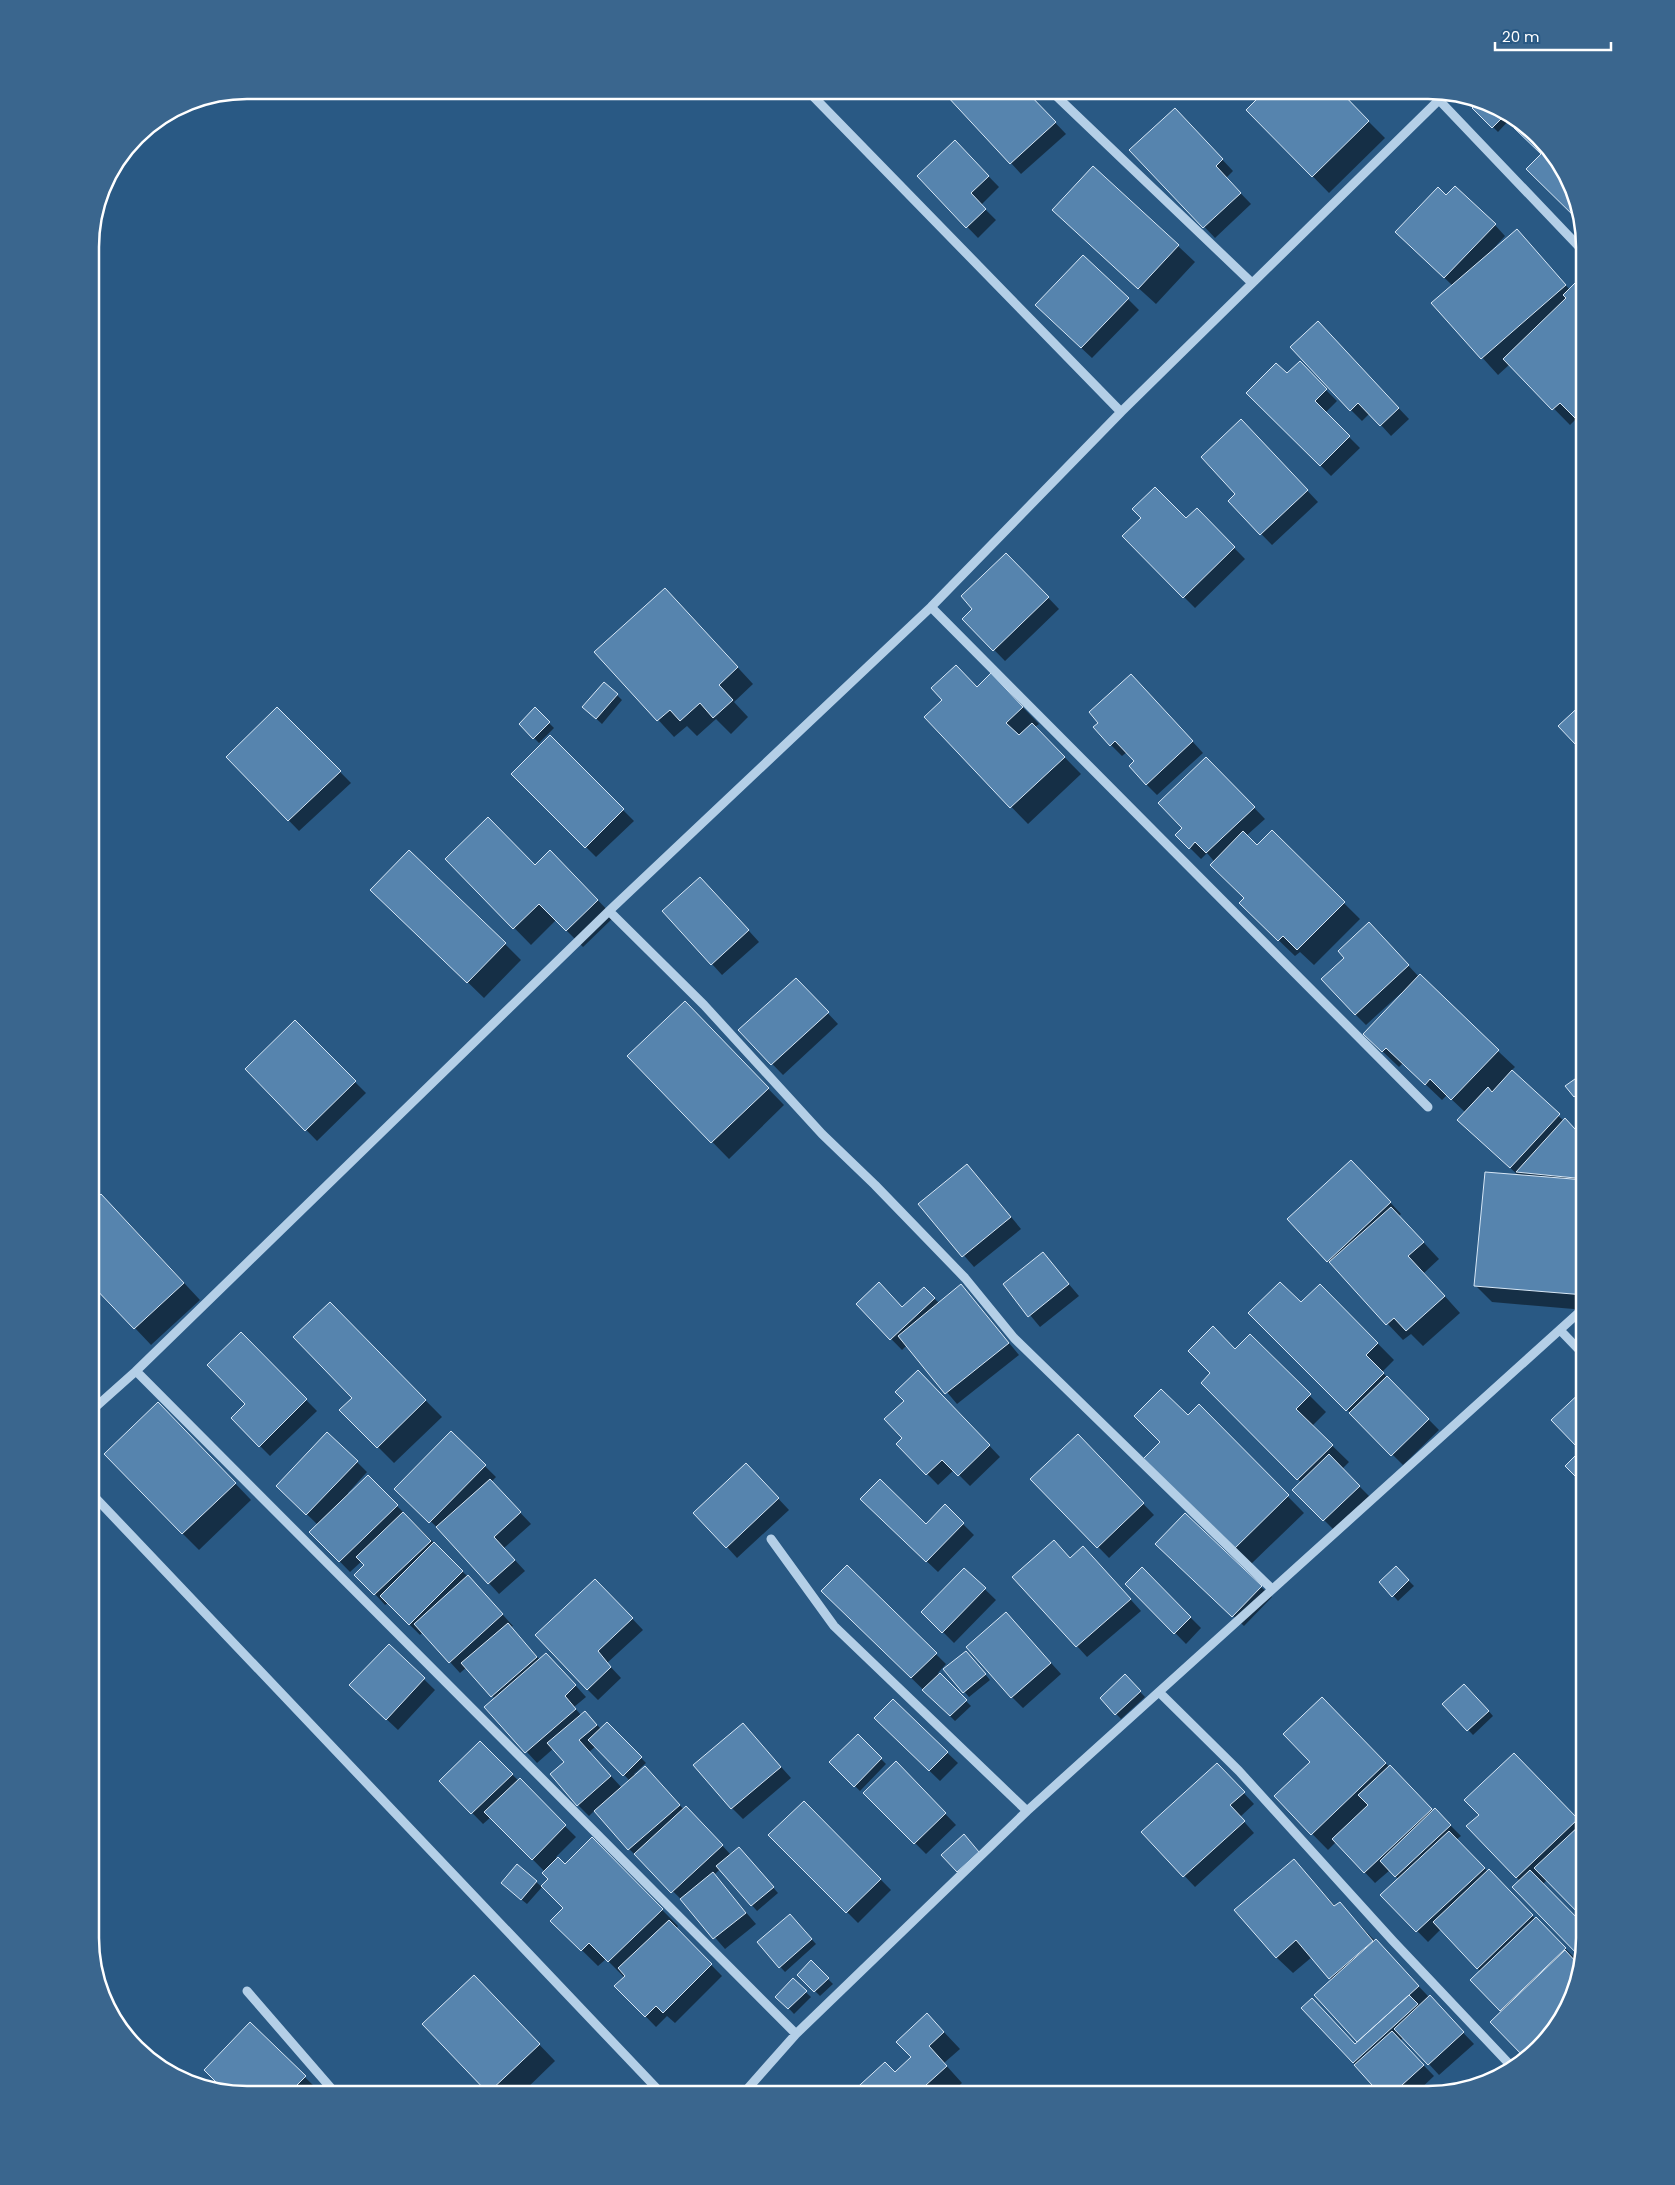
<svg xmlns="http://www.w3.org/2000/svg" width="1675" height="2185" font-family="Poppins,sans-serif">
  <rect width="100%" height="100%" fill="#295984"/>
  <path fill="#0007" fill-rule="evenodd" d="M1024 90 1066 134 1021 174 1011 163Z
    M1337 90 1385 138 1329 193 1248 110Z
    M1479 103 1505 110 1512 117 1498 132 1474 108Z
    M1185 120 1233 171 1226 178 1251 204 1215 238 1131 150Z
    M955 142 999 187 981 205 996 220 978 238 918 176Z
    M1446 196 1495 225 1505 236 1493 249 1494 250 1517 231 1570 290 1577 418 1570 425 1510 364 1498 375 1433 303 1453 286 1408 243Z
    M1070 226 1178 246 1195 262 1156 304Z
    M1128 299 1139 310 1092 358 1047 316Z
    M1328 334 1409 419 1391 436 1370 413 1362 421 1351 410Z
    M1299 363 1337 401 1325 413 1360 448 1331 476 1248 393 1287 375Z
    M1252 432 1318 502 1272 545 1229 501 1237 494Z
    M1197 510 1245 559 1195 608 1124 537 1186 519Z
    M1017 565 1059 609 1005 661 964 619Z
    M681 606 753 684 734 702 748 717 731 734 716 719 697 736 687 726 674 737 596 652Z
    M1142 686 1203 753 1157 795 1146 784 1136 761 1127 752 1122 756 1111 745Z
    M977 688 1007 691 1039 724 1035 727 1081 774 1028 824 925 718Z
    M617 695 622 700 602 724 589 712Z
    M1585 702V752L1560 726Z
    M277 708 351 783 299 831 227 757Z
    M535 709 554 728 539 743 520 724Z
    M550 737 634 821 596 857 513 774Z
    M1206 758 1265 819 1246 836 1257 847 1272 832 1360 919 1314 965 1300 952 1295 956 1240 903 1245 898 1207 853 1201 859 1177 835 1184 828Z
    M447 859 567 868 614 917 583 947 556 920 531 945Z
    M711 889 759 942 722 975 712 964Z
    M389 906 505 944 521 960 484 998Z
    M1380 935 1419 977 1515 1067 1511 1071 1585 1141V1310L1492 1302 1475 1285 1519 1176 1470 1131 1466 1113 1447 1095 1442 1100 1403 1063 1399 1067 1381 1050 1402 995 1401 993 1366 1025 1355 1014Z
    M806 990 838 1024 783 1075 740 1031Z
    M701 1019 784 1105 729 1159 628 1056Z
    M295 1022 366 1093 317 1141 247 1069Z
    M1585 1079V1097L1580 1102 1567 1087Z
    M1362 1172 1401 1214 1399 1216 1439 1259 1424 1273 1460 1313 1423 1346 1411 1334 1403 1340 1328 1261Z
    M978 1177 1021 1229 974 1267 920 1205Z
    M90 1206 118 1212 200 1300 151 1345 101 1292 90 1302Z
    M1043 1254 1079 1296 1040 1327 1004 1284Z
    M961 1285 1019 1355 957 1404 907 1345 902 1350 857 1304 903 1309 924 1289 939 1303Z
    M1320 1285 1394 1360 1382 1372 1439 1430 1403 1465 1250 1313 1301 1304Z
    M330 1304 442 1417 394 1463 341 1410 354 1398Z
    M241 1334 317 1411 270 1456 232 1418 247 1404Z
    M1250 1336 1326 1412 1312 1426 1349 1462 1342 1469 1370 1497 1335 1531 1294 1490 1301 1482 1202 1383Z
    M929 1382 1000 1457 970 1486 954 1470 938 1485 898 1444 904 1438Z
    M1585 1390V1485L1583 1450 1553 1420Z
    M1199 1406 1304 1513 1250 1565 1145 1459Z
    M175 1420 251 1500 199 1550 182 1533Z
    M451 1433 496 1477 491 1482 531 1524 504 1548 525 1571 499 1594 442 1532 396 1489Z
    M1078 1436 1154 1515 1109 1558 1032 1479Z
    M357 1462 367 1472 348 1493 349 1495 368 1477 479 1588 513 1626 511 1627 540 1660 557 1665 586 1697 574 1707 581 1715 585 1712 601 1729 607 1723 646 1763 634 1774 636 1776 656 1778 684 1810 697 1818 731 1855 744 1854 778 1893 757 1911 720 1869 714 1875 756 1924 725 1949 684 1902 629 1849 595 1810 589 1816 578 1805 566 1762 554 1748 537 1763 486 1707 495 1699 467 1667 460 1673 423 1632 420 1635 388 1603 385 1605 375 1594 366 1565 362 1561 350 1572 311 1532 318 1525 289 1497ZM596 1746 630 1781 622 1788 589 1752Z
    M757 1476 789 1510 737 1558 727 1547Z
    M945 1506 974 1535 938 1572 873 1510 926 1526Z
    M1168 1555 1261 1587 1272 1597 1244 1626Z
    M1070 1559H1094L1141 1611 1087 1657 1014 1577Z
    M847 1567 946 1664 938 1673 971 1706 955 1721 823 1591Z
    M1396 1568 1414 1586 1398 1601 1381 1582Z
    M964 1569 996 1600 954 1643 923 1612Z
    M1142 1569 1201 1628 1186 1644 1127 1584Z
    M606 1591 643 1630 607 1663 621 1678 598 1700 587 1689Z
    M1017 1625 1061 1674 1023 1708 1012 1697Z
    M389 1645 435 1690 398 1730 362 1696Z
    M971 1657 990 1680 969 1697 945 1670Z
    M1125 1676 1145 1697 1121 1719 1101 1698Z
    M1470 1690 1493 1716 1473 1735 1444 1704Z
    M1322 1699 1434 1812 1435 1810 1461 1836 1456 1840 1576 1959 1574 1961 1578 1965 1564 2016 1526 2057 1492 2022 1502 2011 1472 1980 1481 1972 1441 1929 1428 1942 1382 1895 1399 1880 1390 1870 1375 1883 1336 1842 1328 1850 1275 1796 1312 1762Z
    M893 1701 958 1763 940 1781 886 1729Z
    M743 1724 791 1778 743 1819 732 1808Z
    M858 1736 886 1764 860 1791 831 1762Z
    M480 1743 576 1837 556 1857 565 1866 592 1839 678 1926 676 1929 722 1976 675 2023 667 2016 656 2027 616 1986 625 1978 606 1959 598 1966 552 1921 564 1908 545 1872 491 1817 483 1824 441 1781Z
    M1514 1755 1585 1828V1918L1547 1880 1543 1884 1585 1939 1581 1956 1514 1887 1520 1881 1468 1827 1481 1815Z
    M896 1763 956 1825 926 1854 865 1793Z
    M1227 1775 1254 1804 1240 1817 1254 1833 1195 1887 1143 1832Z
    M804 1802 891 1890 858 1923 770 1835Z
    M1294 1861 1336 1907 1340 1904 1356 1921 1474 2044 1439 2075 1404 2037 1400 2041 1434 2076 1414 2095H1383L1303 2008 1356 2046 1359 2042 1316 1995 1332 1980 1312 1957 1293 1973 1276 1957Z
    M517 1866 542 1887 527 1904 507 1888Z
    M790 1916 816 1944 785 1972 758 1943Z
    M811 1962 833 1984 820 1996 799 1975Z
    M793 1980 811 1997 794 2014 777 1996Z
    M490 1993 555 2061 520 2095H492L424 2024Z
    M250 2024 316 2088 309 2095H246Z
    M943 2031 960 2049 944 2063 962 2083 949 2095H851L895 2074Z"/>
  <path fill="#5684ae" stroke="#d7e7f6" d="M951 90H1025L1056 122 1010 164 946 95Z
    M1266 90H1339L1369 121 1312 177 1246 110Z
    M1478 102 1506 111 1508 112 1492 128 1472 108Z
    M1175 108 1223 159 1216 166 1241 193 1203 228 1129 150Z
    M1519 123 1559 160 1580 206 1582 224 1526 169 1541 154 1514 128Z
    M955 140 989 176 971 193 986 209 966 228 917 176Z
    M1093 166 1179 245 1138 289 1052 210Z
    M1455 186 1496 224 1444 278 1395 232 1438 187 1446 195Z
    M1517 229 1566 285 1481 359 1431 303Z
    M1083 255 1129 298 1081 348 1035 305Z
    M1584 274 1585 275V428L1560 403 1552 410 1503 359 1566 298 1563 295Z
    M1318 321 1399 408 1380 426 1358 403 1350 411 1290 347Z
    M1300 361 1327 389 1315 401 1350 436 1320 466 1246 393 1276 363 1287 373Z
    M1241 419 1308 490 1260 535 1228 501 1235 494 1201 457Z
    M1585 473V489L1577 481Z
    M1155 487 1186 518 1197 508 1235 547 1183 598 1122 536 1141 518 1132 509Z
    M1006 553 1049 597 993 651 962 619 972 609 961 596Z
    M665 588 738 667 719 685 733 700 713 718 700 703 680 721 670 710 657 721 594 652Z
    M956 665 977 687 991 673 1023 707 1006 723 1019 735 1032 723 1065 757 1010 808 924 717 942 700 931 688Z
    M1131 674 1193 741 1146 785 1129 766 1134 761 1115 741 1110 746 1093 727 1098 723 1089 712Z
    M604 682 618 694 596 719 582 707Z
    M1585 701V746L1580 741 1576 745 1558 726Z
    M277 707 341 771 288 821 226 757Z
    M535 707 550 722 533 739 519 724Z
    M550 735 624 809 585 848 511 774Z
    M1206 757 1255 807 1206 853 1195 842 1189 849 1175 835 1182 828 1158 803Z
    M488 817 535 865 550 850 598 900 566 931 539 904 513 929 445 859Z
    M1272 830 1345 902 1297 950 1283 936 1278 941 1239 903 1244 898 1210 865 1243 831 1257 845Z
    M409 850 506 943 467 983 370 890Z
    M700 877 749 930 711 965 662 911Z
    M1369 922 1409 965 1355 1015 1321 979 1344 958 1338 951Z
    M1420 974 1499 1050 1451 1100 1430 1079 1425 1085 1386 1048 1382 1052 1363 1034Z
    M796 978 829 1012 771 1065 738 1030Z
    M685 1001 769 1088 711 1143 627 1056Z
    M295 1020 356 1081 305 1131 245 1069Z
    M1512 1070 1560 1114 1510 1168 1457 1120 1488 1087 1492 1092Z
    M1582 1074 1585 1079V1088L1574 1097 1565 1086Z
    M1565 1118 1585 1140V1179L1516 1172Z
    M1351 1160 1391 1202 1327 1262 1287 1219Z
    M967 1164 1011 1217 962 1257 918 1204Z
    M1485 1172 1585 1180V1295L1474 1286Z
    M101 1194 184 1283 134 1329 90 1283V1204Z
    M1391 1207 1424 1242 1408 1256 1445 1296 1406 1331 1394 1318 1386 1325 1329 1262Z
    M1043 1252 1069 1284 1028 1317 1003 1284Z
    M879 1282 902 1307 924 1287 935 1298 890 1340 856 1304Z
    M1280 1282 1301 1302 1320 1284 1378 1343 1366 1355 1384 1373 1346 1411 1248 1313Z
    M961 1284 1009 1343 945 1394 898 1336Z
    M330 1302 426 1400 377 1448 339 1410 352 1398 293 1337Z
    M1213 1326 1235 1349 1250 1334 1311 1394 1296 1409 1333 1445 1297 1480 1201 1383 1210 1373 1188 1351Z
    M241 1332 307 1399 259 1447 231 1418 245 1404 207 1365Z
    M918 1370 990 1445 958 1476 942 1460 926 1475 896 1444 902 1438 884 1419 904 1401 895 1392Z
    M1387 1376 1429 1419 1391 1456 1349 1413Z
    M1585 1388V1439L1577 1447 1551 1420Z
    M1161 1389 1188 1415 1199 1404 1289 1495 1233 1550 1143 1459 1160 1442 1134 1416Z
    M158 1402 236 1483 182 1534 104 1454Z
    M451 1431 486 1465 429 1523 394 1489Z
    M327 1432 358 1461 306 1515 276 1486Z
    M1078 1434 1144 1503 1097 1548 1030 1479Z
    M1585 1446V1486L1565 1466Z
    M1329 1454 1360 1486 1323 1521 1292 1490Z
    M746 1463 779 1498 726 1548 693 1513Z
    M368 1475 398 1505 339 1562 309 1532Z
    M490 1479 521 1512 494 1537 515 1560 488 1584 436 1527Z
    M880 1479 926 1524 945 1504 964 1523 926 1562 860 1499Z
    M403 1512 431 1541 374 1595 354 1575 364 1565 356 1557Z
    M1185 1513 1262 1586 1232 1617 1155 1544Z
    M1054 1540 1070 1558 1083 1546 1131 1599 1076 1647 1012 1577Z
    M434 1542 463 1571 409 1625 380 1596Z
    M847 1565 937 1653 911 1678 821 1591Z
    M1396 1566 1409 1580 1392 1597 1379 1582Z
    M1142 1567 1191 1617 1174 1634 1125 1584Z
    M964 1568 986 1588 942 1633 921 1612Z
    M468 1575 503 1614 449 1663 414 1624Z
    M595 1579 633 1618 598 1651 611 1667 587 1690 535 1635Z
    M1006 1612 1051 1663 1011 1698 966 1647Z
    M508 1623 537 1657 491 1697 461 1663Z
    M389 1644 425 1678 386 1720 349 1685Z
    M966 1651 986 1674 963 1693 943 1669Z
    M546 1653 576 1685 565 1696 576 1709 525 1753 484 1707Z
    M940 1673 967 1700 950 1716 922 1690Z
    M1125 1674 1141 1691 1115 1715 1100 1698Z
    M1464 1684 1489 1711 1467 1731 1442 1704Z
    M1322 1697 1386 1763 1311 1835 1274 1796 1310 1762 1283 1734Z
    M893 1699 948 1752 929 1771 874 1718Z
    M585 1711 597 1725 579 1740 611 1776 577 1806 550 1774 564 1762 547 1743Z
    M607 1722 642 1757 623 1776 588 1740Z
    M743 1723 781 1767 731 1809 693 1765Z
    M858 1734 882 1758 854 1787 829 1762Z
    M480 1741 513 1774 471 1814 439 1781Z
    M1514 1753 1578 1819 1516 1878 1466 1826 1479 1815 1464 1800Z
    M896 1761 946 1813 914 1844 863 1793Z
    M1217 1763 1245 1792 1230 1805 1245 1821 1183 1877 1141 1832Z
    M1390 1765 1432 1809 1364 1873 1332 1839 1368 1805 1358 1795Z
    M645 1766 680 1805 628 1850 594 1811Z
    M520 1778 566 1825 532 1860 484 1812Z
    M804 1801 881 1879 846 1913 768 1835Z
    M686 1806 723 1845 671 1893 634 1854Z
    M1435 1808 1451 1825 1395 1877 1380 1861Z
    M1580 1825 1585 1830V1920L1534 1868Z
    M1449 1831 1485 1868 1416 1932 1380 1895Z
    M964 1834 979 1852 957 1872 941 1855Z
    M592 1837 663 1909 608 1962 589 1943 581 1951 550 1921 563 1908 541 1886 548 1879 542 1873 558 1857 565 1864Z
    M739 1847 774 1887 751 1906 716 1866Z
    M1294 1859 1334 1906 1340 1902 1373 1941 1329 1979 1296 1940 1276 1958 1234 1910Z
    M517 1864 537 1881 521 1900 501 1883Z
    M1489 1869 1533 1915 1477 1969 1433 1922Z
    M1530 1870 1585 1926V1939L1580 1957 1512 1887Z
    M713 1872 746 1913 713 1939 680 1899Z
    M790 1914 812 1939 779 1968 757 1942Z
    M1536 1917 1566 1948 1500 2011 1470 1980Z
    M669 1920 712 1964 663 2013 656 2006 645 2017 614 1986 625 1976 618 1968Z
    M1376 1939 1419 1986 1357 2042 1314 1995Z
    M1565 1950 1578 1964 1564 2016 1525 2058 1490 2022Z
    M811 1960 829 1978 814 1992 797 1975Z
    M474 1975 540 2044 488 2093 422 2024Z
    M793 1978 807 1991 788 2009 775 1997Z
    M1409 1995 1418 2004 1353 2063 1301 2008 1312 1998 1355 2044Z
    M1430 1995 1464 2032 1428 2065 1394 2029Z
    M927 2013 944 2032 929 2046 947 2066 915 2095H849L885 2062 895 2072 911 2057 896 2042Z
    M250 2022 306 2076 287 2095H246L223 2089 204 2070Z
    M1392 2031 1424 2065 1391 2095H1381L1354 2065Z
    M623 2086 633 2095H615Z"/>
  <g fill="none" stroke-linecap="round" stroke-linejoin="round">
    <path stroke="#b4cfe7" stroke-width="9" d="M807 90 1121 412
      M1050 90 1252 283
      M1439 100 1585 253
      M931 607 1428 1107
      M609 911 704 1005 822 1134 875 1185 965 1278 1014 1338 1272 1589
      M1560 1330 1585 1356
      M136 1371 796 2034
      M90 1412 136 1371 609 911 931 607 1121 412 1446 93
      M90 1492 663 2095
      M771 1539 834 1626 1027 1811
      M1160 1693 1239 1771 1393 1941 1514 2069
      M247 1991 337 2095
      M742 2095 796 2034 1027 1811 1585 1307"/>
  </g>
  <path d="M0 0H1675V2185H0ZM247 99H1428A148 148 0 0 1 1576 247V1938A148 148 0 0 1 1428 2086H247A148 148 0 0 1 99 1938V247A148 148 0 0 1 247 99Z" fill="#3a668e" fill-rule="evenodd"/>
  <path fill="none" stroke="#fff" stroke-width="2.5" d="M247 99H1428A148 148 0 0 1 1576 247V1938A148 148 0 0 1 1428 2086H247A148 148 0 0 1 99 1938V247A148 148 0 0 1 247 99Z"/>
  <path d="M1495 42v8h116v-8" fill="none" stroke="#ffffff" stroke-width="2.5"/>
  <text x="1502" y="42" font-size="15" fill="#ffffff" stroke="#295984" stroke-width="4" paint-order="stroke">20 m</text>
</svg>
